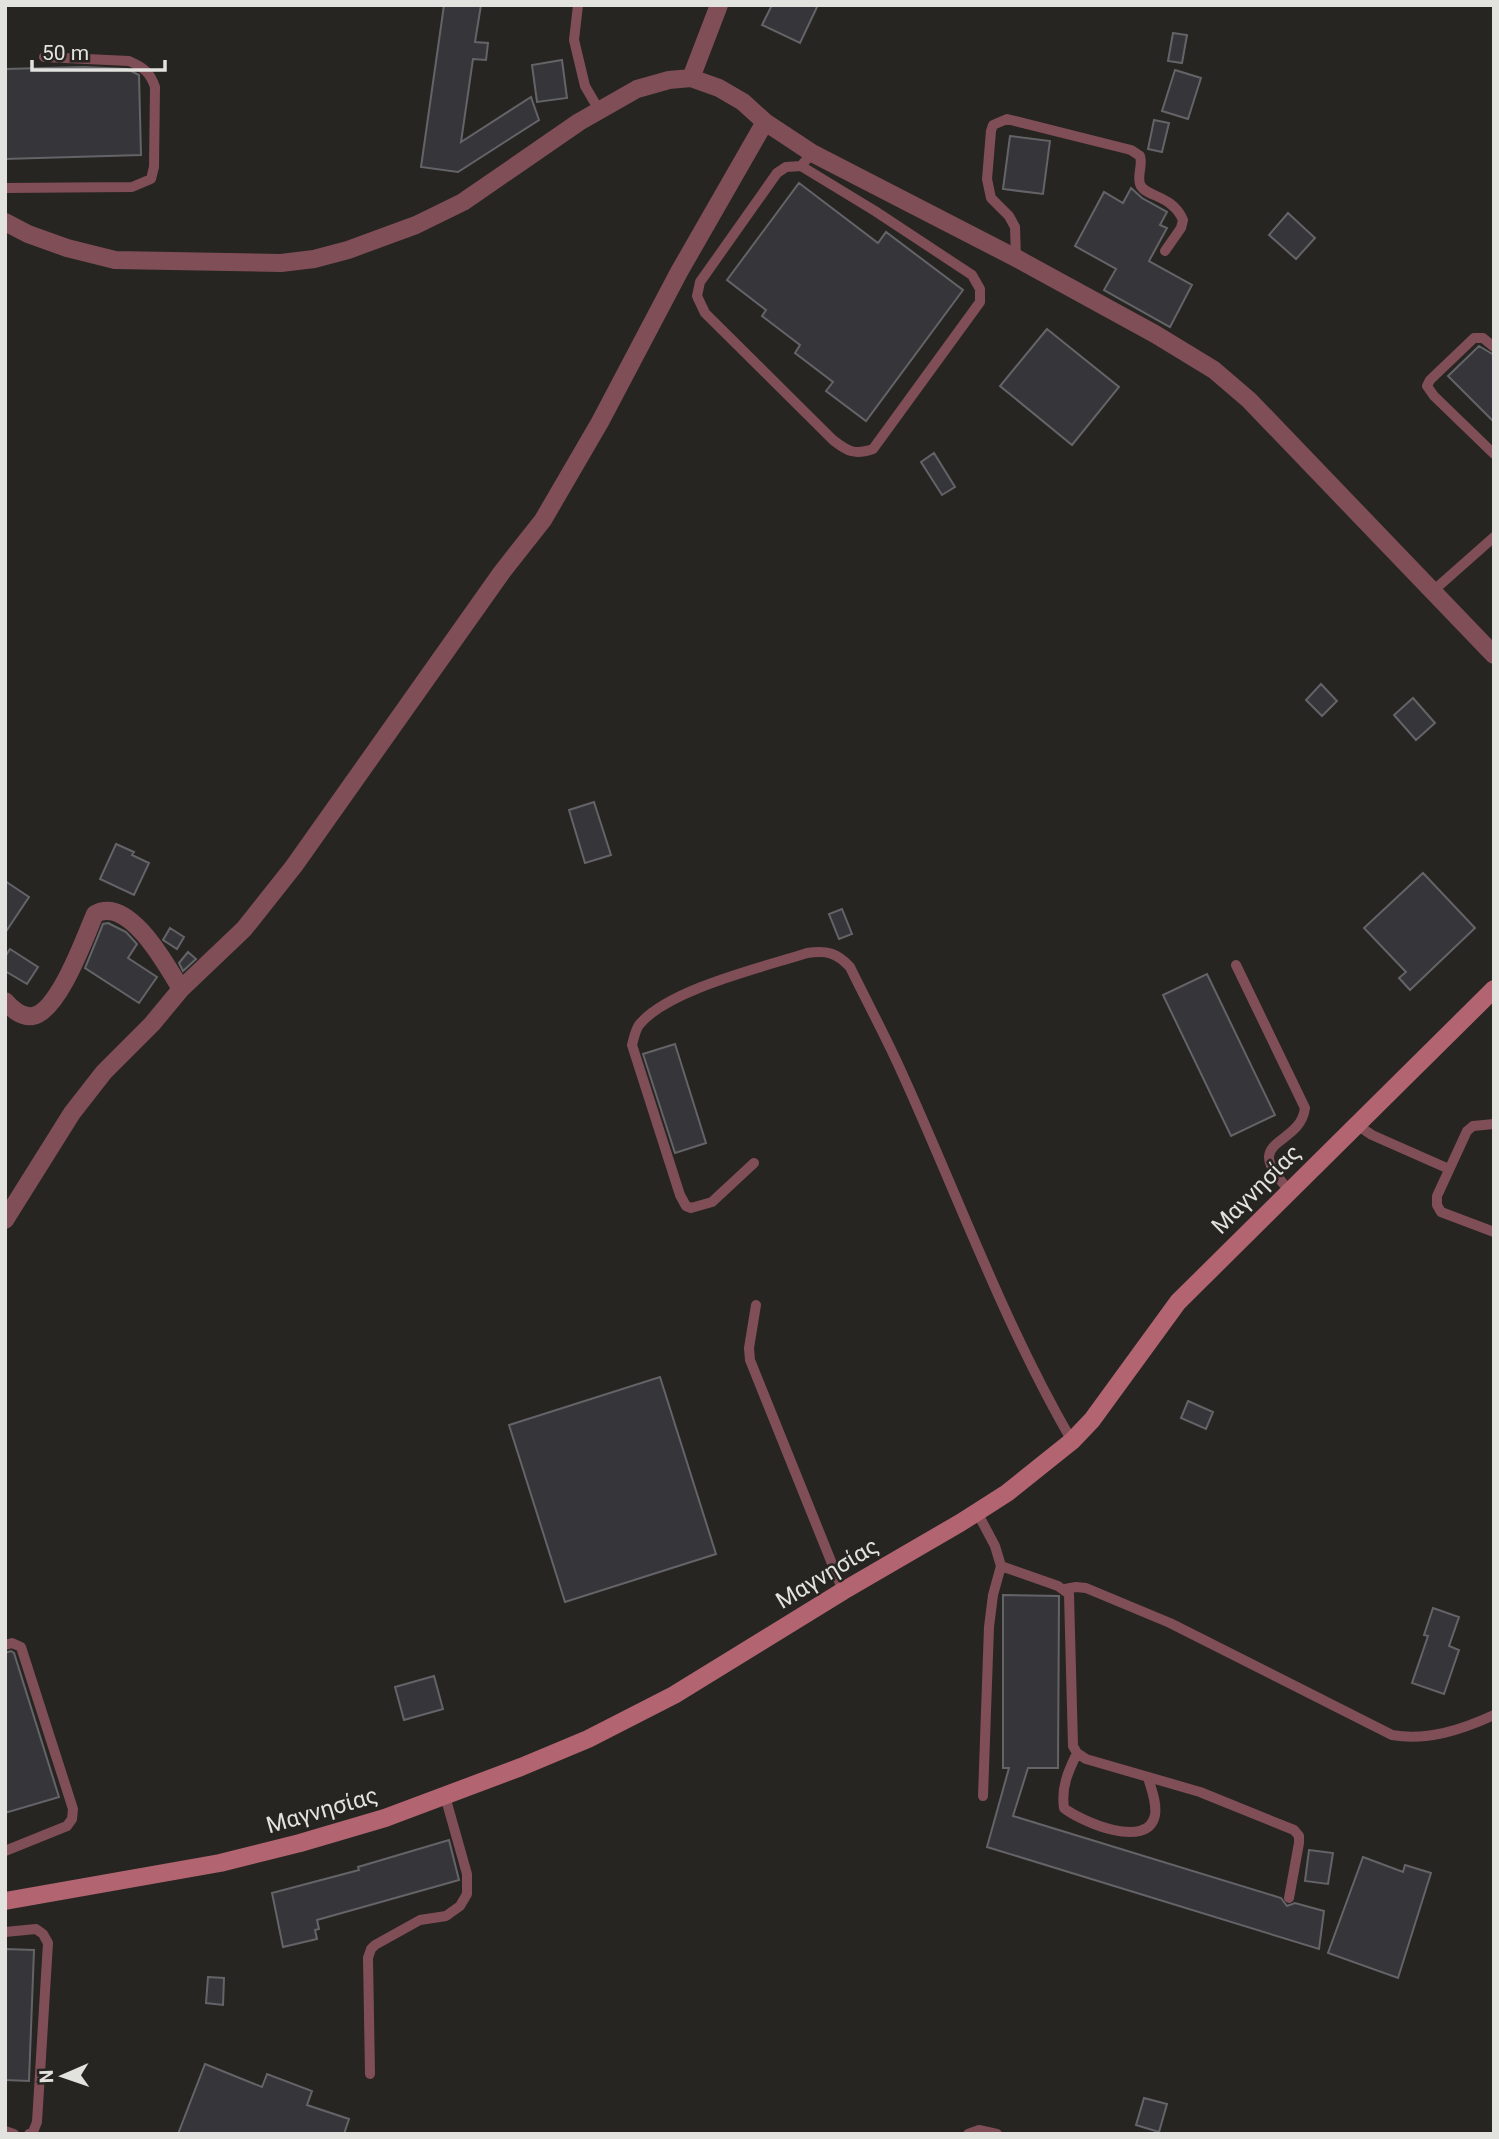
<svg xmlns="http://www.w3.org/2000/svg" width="1499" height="2139" font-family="Roboto,sans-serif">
  <rect width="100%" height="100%" fill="#262521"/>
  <path fill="#36363a" stroke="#646468" stroke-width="2" d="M444 5H481L475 42 488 43 486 60 473 59 461 142 531 97 539 120 458 172 421 167Z
    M772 5H818L800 43 762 25Z
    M1173 33 1187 35 1182 63 1168 61Z
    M562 60 567 98 537 102 532 65Z
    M84 67 127 69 139 75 141 155 5 159V69Z
    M1175 70 1201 78 1188 119 1162 111Z
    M1154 120 1169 123 1162 152 1148 149Z
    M1010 136 1050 141 1043 194 1003 189Z
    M799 183 878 243 886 232 963 290 866 421 826 391 833 382 795 353 800 345 762 316 766 310 727 280Z
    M1131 188 1142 198 1167 212 1160 225 1167 228 1149 261 1192 285 1170 327 1104 290 1116 269 1075 246 1104 192 1123 203Z
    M1288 213 1315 238 1296 259 1269 235Z
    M1047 329 1119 387 1072 445 1000 386Z
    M1479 346 1494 355V422L1448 376Z
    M934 453 955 487 942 495 921 462Z
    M1321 684 1337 701 1322 716 1306 700Z
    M1413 698 1435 723 1416 740 1394 715Z
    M594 802 611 855 585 863 569 810Z
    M116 844 134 852 132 855 149 863 134 895 100 879Z
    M1423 873 1475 928 1410 990 1399 978 1406 972 1364 928Z
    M5 881 29 897 5 933Z
    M842 909 852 934 839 939 829 914Z
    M108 923 126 932 137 944 128 958 157 977 139 1003 85 968 103 924Z
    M170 928 184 937 177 949 163 940Z
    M10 949 38 967 27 984 5 971V957Z
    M188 952 196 959 183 971 179 963Z
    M1207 974 1275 1115 1231 1136 1163 995Z
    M675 1044 706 1143 675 1153 643 1054Z
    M660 1377 716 1554 565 1602 509 1425Z
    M1188 1401 1213 1412 1206 1429 1181 1418Z
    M1003 1595 1059 1596 1058 1768H1028L1013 1816 1281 1898 1287 1906 1295 1903 1324 1911 1319 1949 987 1847 1009 1768H1003Z
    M1433 1608 1459 1617 1449 1646 1459 1650 1444 1694 1412 1683 1428 1636 1424 1635Z
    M11 1651 14 1653 59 1797 5 1813V1653Z
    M434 1676 443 1709 404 1720 395 1687Z
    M449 1840 459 1880 317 1920 319 1929 315 1930 317 1939 283 1947 272 1893 359 1870 358 1867Z
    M1309 1850 1333 1853 1328 1884 1305 1881Z
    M1363 1857 1403 1872 1405 1865 1431 1873 1398 1978 1328 1953Z
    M5 1949 34 1950 29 2081 5 2080Z
    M208 1977 224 1978 223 2005 206 2003Z
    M205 2064 262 2087 267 2074 312 2091 307 2105 349 2119 344 2134H178Z
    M1144 2098 1167 2104 1159 2132 1136 2125Z"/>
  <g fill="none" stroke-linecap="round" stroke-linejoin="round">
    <path stroke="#804e56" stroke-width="10" d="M578 5 574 40 585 86 599 110
      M801 166 875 211 972 275 980 289V302L873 449C855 455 848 452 833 440L705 313 697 296 700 282 777 173 786 167 801 166 812 153
      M5 188 132 187 151 179 154 167 155 87C150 72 143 67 129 61L44 57
      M1016 258 1015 227 1009 216 991 198 987 179 991 131 993 125 1007 119 1131 150 1140 156C1143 165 1137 175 1140 184 1144 197 1172 194 1183 220L1181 228 1165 251
      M1494 347 1483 338H1474L1430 380 1427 386 1434 396 1494 454
      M1433 591 1494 537
      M1236 965 1305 1108C1300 1148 1238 1137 1289 1190
      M1494 1124 1473 1126 1467 1131 1437 1196V1205L1441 1212 1494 1232
      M1357 1125 1372 1135 1449 1169
      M754 1163 712 1202 691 1208 686 1206 680 1195 632 1045C634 1038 635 1031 639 1025 668 989 764 967 807 953 827 950 837 953 850 967 867 1002 886 1037 902 1073 958 1196 1004 1324 1072 1441
      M756 1305 749 1348 750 1360 843 1591
      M977 1512 995 1546 1001 1566 993 1595 989 1627 983 1796
      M1001 1566 1058 1586 1069 1594 1073 1746 1077 1753 1086 1759 1200 1792 1294 1830 1299 1836V1843L1289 1898
      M1065 1589 1076 1587 1086 1588 1170 1623 1392 1735C1428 1741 1461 1730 1494 1715
      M5 1645 12 1643 21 1647 73 1809 72 1819 67 1826 5 1851
      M1077 1753C1068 1772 1061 1787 1064 1808 1080 1821 1148 1851 1155 1815 1157 1802 1151 1789 1148 1777
      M5 1932 36 1929 43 1934 48 1943 37 2122 33 2132 29 2134
      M370 2074 368 1958 371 1949 375 1945 420 1920 446 1916 460 1906 467 1894V1874L445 1796
      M5 2131 14 2134
      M968 2134 979 2130 997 2134"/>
    <path stroke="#804e56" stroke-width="18" d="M691 78 719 5
      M5 222 28 234 67 248 115 260 281 263 314 259 348 250 416 225 463 202 579 122 637 89 669 80 691 78 719 88 743 102 765 122 812 153 1016 258 1155 334 1214 370 1249 400 1494 655
      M5 1001C12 1009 21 1018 33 1016 59 1011 85 937 95 914 129 895 167 966 181 989
      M5 1220 72 1113 104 1072 152 1024 181 989 244 929 294 866 502 572 543 520 600 422 679 272 765 122"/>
    <path stroke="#b26471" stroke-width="18" d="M5 1901 220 1863 300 1843 385 1818 521 1767 588 1739 674 1695 843 1591 960 1523 1007 1493 1072 1441 1092 1420 1178 1302 1494 989"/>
  </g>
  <g text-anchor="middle" stroke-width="5" stroke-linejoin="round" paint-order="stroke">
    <g font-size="23" fill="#e2e2df" stroke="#262521">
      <text transform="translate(1256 1189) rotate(-45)" y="8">Μαγνησίας</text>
      <text transform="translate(827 1573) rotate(-31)" y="8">Μαγνησίας</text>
      <text transform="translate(322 1810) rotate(-16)" y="8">Μαγνησίας</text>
    </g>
  </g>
  <rect width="1499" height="2139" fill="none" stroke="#e2e2df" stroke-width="14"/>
  <g transform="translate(63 2076) rotate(268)" stroke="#262521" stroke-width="5" paint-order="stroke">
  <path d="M0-5L12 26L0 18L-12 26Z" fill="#e2e2df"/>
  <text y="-10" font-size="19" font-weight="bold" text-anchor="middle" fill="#e2e2df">N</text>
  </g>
  <path d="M32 60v10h133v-10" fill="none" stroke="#e2e2df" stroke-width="3.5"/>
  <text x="42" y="60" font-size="21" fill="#e2e2df" stroke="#262521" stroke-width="5" paint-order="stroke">50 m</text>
</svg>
